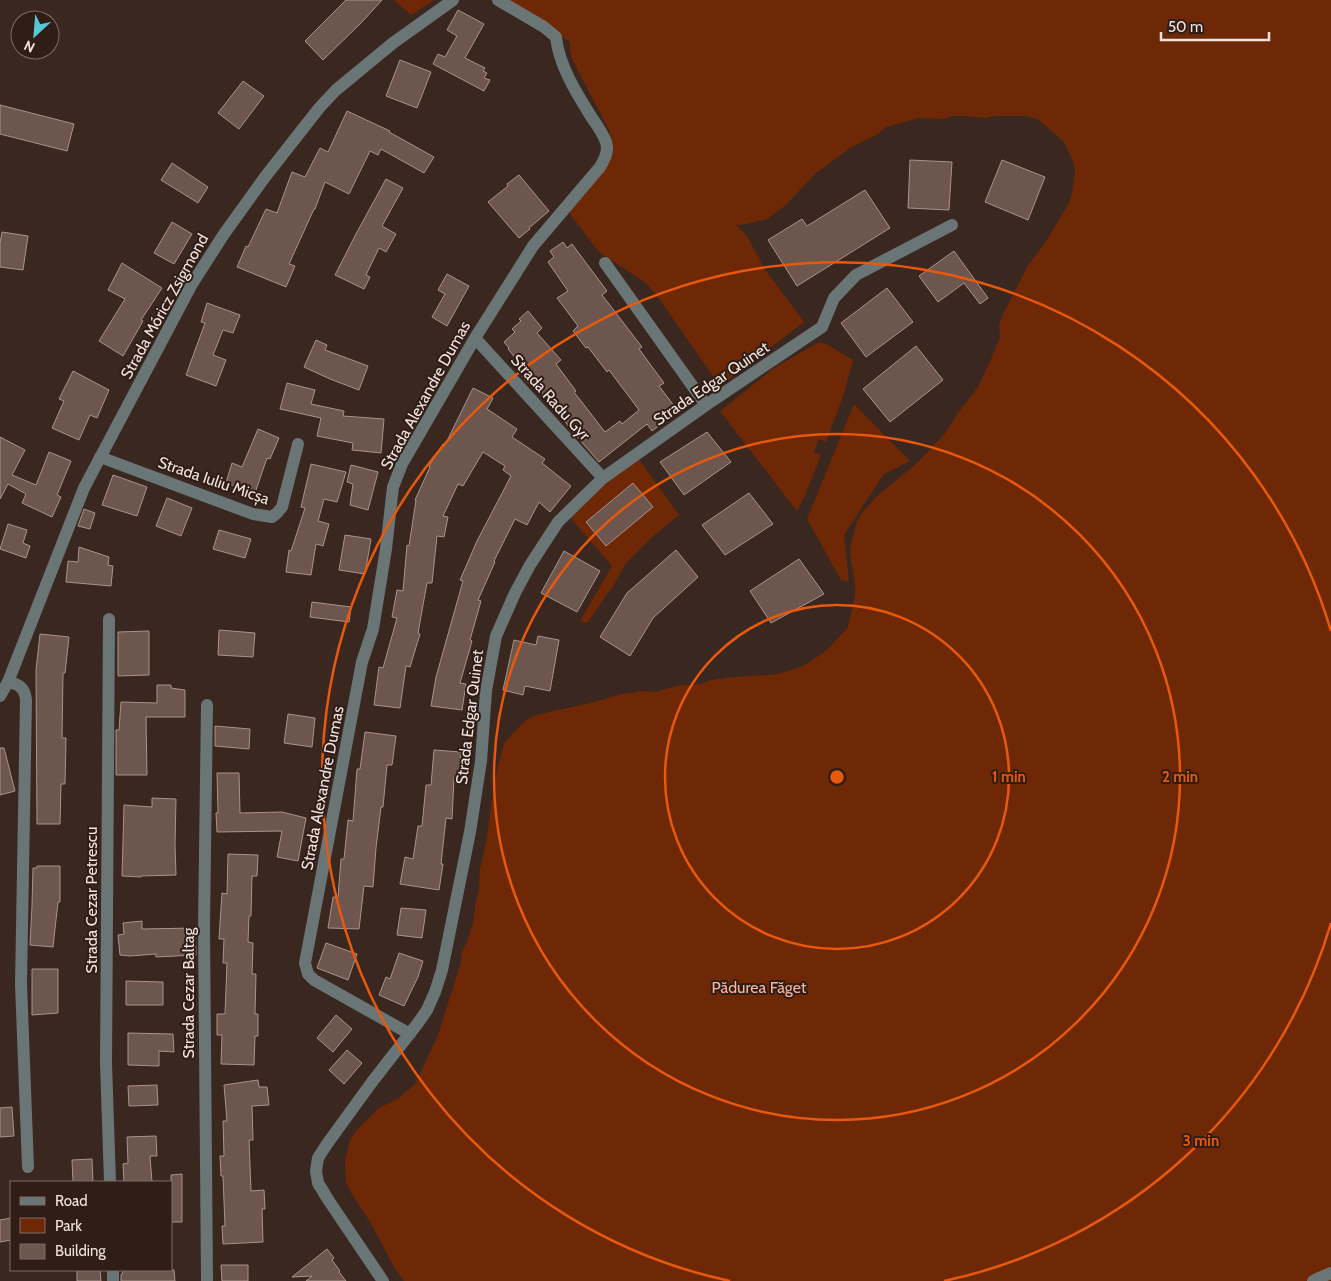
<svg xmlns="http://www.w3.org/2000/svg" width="1331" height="1281" font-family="Cabin,sans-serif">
  <rect width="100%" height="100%" fill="#3a2720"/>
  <path fill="#6e2806" d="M394 0H434L411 15Z
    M506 0H1331V1281H404L394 1267 369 1220 351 1193 346 1182 345 1161 350 1140 356 1131 379 1108 399 1098 415 1084 438 1035 461 962 462 952 467 942 473 923 476 901 479 891 480 869 487 838 491 807 498 765 504 744 511 735 526 720 536 715 590 703 622 694 644 691 655 692 676 686 701 684 711 680 733 677 767 675 777 674 798 668 808 663 827 650 841 635 848 627 855 595V585L850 553 851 543 857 522 862 513 877 496 916 464 939 440 946 432 958 413 978 387 992 357 1000 337 999 326 1002 316 1027 267 1046 241 1069 203 1072 193 1075 171 1073 161 1064 142 1039 120 1028 116H996L985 118 964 116H953L943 119 919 118 886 127 878 134 850 148 815 174 786 205 767 219 747 224 736 225 747 236 764 268 804 322 720 386 657 296 646 283 599 252 567 210 611 154 610 132 573 61 570 51V42Z
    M819 342 828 345 853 360 844 394 826 442 819 439 814 452 821 455 805 495 797 511 720 411 774 368Z
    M854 404 910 461 884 474 844 535 849 582 841 580 807 519Z
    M638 458 679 515 652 537 626 563 615 583 587 623 580 621 612 566 569 516 602 486Z"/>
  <path fill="#6c564e" stroke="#aa938a" d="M346 0H382L362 22 323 60 305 41Z
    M458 10 484 24 465 58 485 68 483 71 487 73 484 78 490 80 484 91 433 64 438 54 445 57 457 36 447 30Z
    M400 60 431 72 417 108 386 96Z
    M243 81 264 96 239 129 218 113Z
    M0 105 74 124 67 151 0 134Z
    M347 111 390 131 389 132 434 157 424 173 381 149 378 155 370 151 349 194 325 182 315 209H314L289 264 295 266 286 287 237 267 246 246 248 247 266 209 277 213 292 172 305 177 320 148 328 152Z
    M910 160 952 162 949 210 908 208Z
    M1002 160 1045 177 1028 220 985 202Z
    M172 163 208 187 198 203 161 180Z
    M519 175 549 211 529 228 530 229 519 238 488 202 508 186 507 184Z
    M386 179 403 188 382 226 396 234 386 252 379 248 366 275 370 277 364 289 335 275 356 234Z
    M865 190 890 228 797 286 768 240 802 219 807 226Z
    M172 222 192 234 174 264 154 253Z
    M2 232 28 236 23 270 0 267V243Z
    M563 242 567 248 572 244 607 291 602 295 642 347 639 349 664 383 659 386 678 411 652 431 647 424 599 462 579 439 534 383 531 386 522 376 527 372 508 349 509 348 504 342 515 332 512 329 521 321 519 319 528 311 542 328 537 333 561 360 556 364 576 391 574 392 605 432 620 421 622 424 639 410 609 370 607 372 588 347 586 348 573 331 578 326 557 298 568 291 548 262 554 257 550 251Z
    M954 251 988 298 980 304 964 283 938 302 919 276Z
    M122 263 162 288 141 320 143 321 123 356 99 341 125 299 108 290Z
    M447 274 469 286 447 326 432 317 445 294 438 290Z
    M887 288 913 322 866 357 841 323Z
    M207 303 240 315 233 333 223 330 213 355 226 360 216 386 186 375 205 323 201 322Z
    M316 340 327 345 325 350 368 366 359 390 330 379 304 367Z
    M916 346 943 380 890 422 863 389Z
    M73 371 109 390 97 418 90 415 79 440 52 428 64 401 59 399Z
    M287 383 315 390 311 404 344 411 343 416 384 419 381 453 352 450 353 443 317 436 321 418 280 409Z
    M473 388 493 398 487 409 517 429 512 437 545 459 542 463 571 486 550 512 539 502 527 525 515 519 494 561 495 562 478 600 481 601 470 640 472 641 460 683 466 684 462 710 431 706 436 677 463 581 460 580 477 541 511 476 503 470 505 466 483 452 463 486 458 484 443 516 448 517 444 537 437 536 432 583H427L418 633 420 634 410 667 406 666 400 708 374 705 379 667 383 668 397 618 392 617 397 590 403 591 407 545 409 546 416 500H415L430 467 429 466 443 444 445 445Z
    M258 429 279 438 270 459 267 458 255 493 226 483 232 463 242 467Z
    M707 432 731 462 684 495 660 462Z
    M0 437 25 450 12 475 36 485 49 452 71 461 57 495 61 497 52 517 22 503 26 494 8 484 0 499Z
    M311 464 346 472 337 502 324 499 318 521 329 524 323 546 316 544 311 575 286 572 289 550 291 551 305 508 301 507Z
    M351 465 378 472 368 510 350 505 353 484 347 482Z
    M113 475 147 487 137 516 102 505Z
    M633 483 653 507 606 546 586 522Z
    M749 493 773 524 725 555 702 525Z
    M167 498 192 508 181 536 156 526Z
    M84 509 95 513 90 529 78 526Z
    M8 524 27 530 23 543 30 546 26 558 0 549Z
    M219 530 251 539 245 558 213 549Z
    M345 535 371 539 365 574 339 570Z
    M79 547 109 557 108 565 113 566 111 586 66 582 68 561 78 562Z
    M676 550 698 577 653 618 630 656 600 637 627 593Z
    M564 551 600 571 577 612 541 593Z
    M799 559 824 594 771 623 750 591Z
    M312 602 351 607 349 622 310 617Z
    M219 630 255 633 253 657 218 655Z
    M149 631V675L118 676V632Z
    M40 634 69 637 65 673H63L62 738H66L65 784H61L60 824H37L36 670Z
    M538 636 559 640 550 691 525 686 523 695 503 690 514 640 536 645Z
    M157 685H171V688L185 690V717H146L147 775H116V730H119L121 702 157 703Z
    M288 714 315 718 312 747 284 743Z
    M215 726 250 729 249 749 215 746Z
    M365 732 396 736 392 765H387L383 807H381L376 848 373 887 364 886 359 929 328 928 333 897H338L341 859H344L348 820 353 821 357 769H360Z
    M0 748H4L15 791 0 795Z
    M434 750 461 752 459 779 454 778 452 819 446 818 441 864H443L439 890 400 884 405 857 413 859 418 826H422L426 785H431Z
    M217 773H239L240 813 282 812 306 818 298 861 277 857 282 831 217 832 216 813H218Z
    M152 798 176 799 175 844 176 875 141 876V877L122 876 124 805 152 807Z
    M228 854 258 855 257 876H252L251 916H249L248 942 253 943 252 974H256L255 1014H258V1036H255L254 1065 221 1064 222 1035H217V1014H225L227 963H223L224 939H219L222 893 227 894Z
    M37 866H60V902H58L53 947 30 945 32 906 33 868H37Z
    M401 908 426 910 422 938 397 935Z
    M142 921V929L195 928 196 955 156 957V954L130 956 120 955 118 935 124 934 123 923Z
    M326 943 357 954 348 980 317 968Z
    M399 953 423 961 418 977 404 1006 379 995 386 977 390 979Z
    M32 969H58V1013L32 1015Z
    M126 981 163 982V1005H126Z
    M336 1015 352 1029 333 1052 317 1038Z
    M128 1033 173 1034 174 1052 159 1051V1066L128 1065Z
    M347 1050 362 1063 344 1084 329 1070Z
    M258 1080 259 1087H267L269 1105 252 1106 253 1140H249L251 1191 264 1190 265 1209H262L263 1242 223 1244 222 1226H225L223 1176H221L220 1156H224L223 1121H227L224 1085Z
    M157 1085 158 1105 129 1106 128 1086Z
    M12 1107 14 1136 0 1137V1108Z
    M156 1136 157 1156H150L152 1182H124L123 1164 128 1163 127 1137Z
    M92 1159 93 1182H73L72 1160Z
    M182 1174V1222H171V1175Z
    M11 1218V1240L0 1242V1220Z
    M327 1249 334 1258 332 1260 340 1271 339 1272 346 1281H306L312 1276 292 1277Z
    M221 1265H248V1281H222Z
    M77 1270H100L101 1281H77Z
    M124 1270H174L175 1281H121V1275Z"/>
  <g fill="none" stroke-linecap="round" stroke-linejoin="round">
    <path stroke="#6a7576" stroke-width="12" d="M605 263 706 405
      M475 338 603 478
      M100 457 253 514 272 517 277 513 282 507 298 444
      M109 619 106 1063 110 1182
      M8 682C19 684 25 688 26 700L21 984 28 1167
      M0 696 8 682 84 488 192 284 224 234 265 177 305 126 320 107 336 90 393 43 453 0
      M207 705 204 926 207 1281
      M410 1034 314 980 308 974 305 963 362 662 373 629 386 549 393 487 402 464 475 338 533 246 600 167C605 159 609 151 606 142 603 134 597 125 592 118 577 94 559 66 556 37L544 27 498 0
      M113 1270V1281
      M383 1281 329 1201 318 1183 316 1171 318 1158 327 1144 372 1082 418 1023 427 1010 435 992 442 970 470 832 481 761 486 691 496 636 515 593 530 565 558 522 603 478 706 405 822 327 834 298 856 275 952 225
      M1313 1281 1319 1278 1331 1273"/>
  </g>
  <g fill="none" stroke="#e8590c" stroke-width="2.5">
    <circle cx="837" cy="777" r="172"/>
    <circle cx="837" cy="777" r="343"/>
    <path d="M1331 923A515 515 0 0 1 944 1281M730 1281A515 515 0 1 1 1331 631"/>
  </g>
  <g text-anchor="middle" stroke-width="4" stroke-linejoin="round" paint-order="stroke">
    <g font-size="16" fill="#f1e4e0" stroke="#2f1d16">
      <text transform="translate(164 306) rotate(-61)" y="6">Strada Móricz Zsigmond</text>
      <text transform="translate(711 383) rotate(-34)" y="6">Strada Edgar Quinet</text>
      <text transform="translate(425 395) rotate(-61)" y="6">Strada Alexandre Dumas</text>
      <text transform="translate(551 397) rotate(48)" y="6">Strada Radu Gyr</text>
      <text transform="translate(214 480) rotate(19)" y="6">Strada Iuliu Micșa</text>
      <text transform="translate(469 717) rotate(-83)" y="6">Strada Edgar Quinet</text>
      <text transform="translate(322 788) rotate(-79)" y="6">Strada Alexandre Dumas</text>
      <text transform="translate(91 900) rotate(-90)" y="6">Strada Cezar Petrescu</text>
      <text transform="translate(188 993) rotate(-90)" y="6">Strada Cezar Baltag</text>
    </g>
    <g font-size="16" fill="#f7b59d" stroke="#2f1d16">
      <text x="759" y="993">Pădurea Făget</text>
    </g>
  </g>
  <circle cx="837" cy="777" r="8" fill="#e8590c" stroke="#2f1d16" stroke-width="2.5"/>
  <g font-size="15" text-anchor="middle" font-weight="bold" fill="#e8590c" stroke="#2f1d16" stroke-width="4" stroke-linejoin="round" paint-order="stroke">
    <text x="1009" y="782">1 min</text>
    <text x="1180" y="782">2 min</text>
    <text x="1201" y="1146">3 min</text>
  </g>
  <rect x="10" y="1181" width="162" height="90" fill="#2f1d16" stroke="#7d6d67"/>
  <rect x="20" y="1197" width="25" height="8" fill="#6a7576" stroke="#7d6d67"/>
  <text x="55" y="1206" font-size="15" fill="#f1e4e0">Road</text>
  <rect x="20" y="1218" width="25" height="15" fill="#6e2806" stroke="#7d6d67"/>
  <text x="55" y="1231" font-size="15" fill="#f1e4e0">Park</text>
  <rect x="20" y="1244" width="25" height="15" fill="#6c564e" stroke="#7d6d67"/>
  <text x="55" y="1256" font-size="15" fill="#f1e4e0">Building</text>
  <g transform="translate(35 35) rotate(206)"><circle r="24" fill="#2f1d16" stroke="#7d6d67"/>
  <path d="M0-4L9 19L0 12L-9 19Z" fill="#52cbd7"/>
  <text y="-8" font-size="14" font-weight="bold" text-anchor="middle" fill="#f1e4e0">N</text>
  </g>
  <path d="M1161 32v8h108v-8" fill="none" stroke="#f1e4e0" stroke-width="2.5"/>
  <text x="1168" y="32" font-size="15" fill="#f1e4e0" stroke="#2f1d16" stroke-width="4" paint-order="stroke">50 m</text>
</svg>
